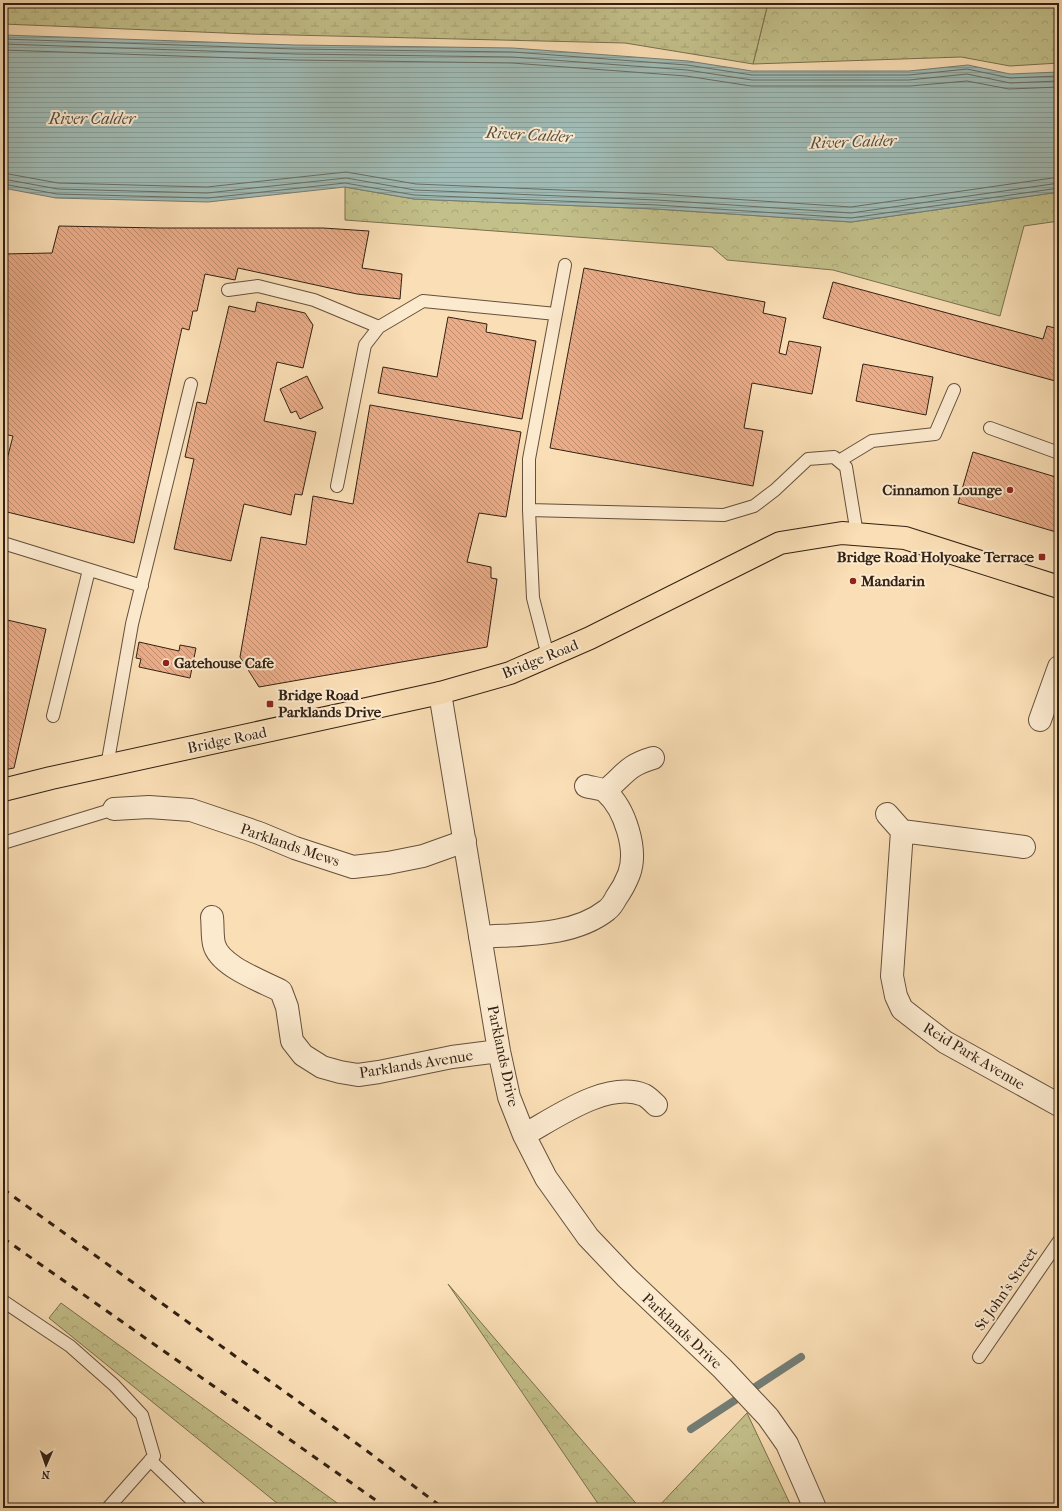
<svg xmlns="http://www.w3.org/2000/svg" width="1062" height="1511" font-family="'IM FELL French Canon',serif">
  <defs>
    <pattern id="forest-crowns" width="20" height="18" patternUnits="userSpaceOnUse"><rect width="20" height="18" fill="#c3c08a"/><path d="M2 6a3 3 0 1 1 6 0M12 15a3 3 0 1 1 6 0" fill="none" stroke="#a8a576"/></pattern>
    <pattern id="wetland-marsh" width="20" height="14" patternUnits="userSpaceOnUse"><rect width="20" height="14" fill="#c3c08a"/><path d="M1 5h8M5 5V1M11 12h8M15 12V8" fill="none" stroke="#a8a576"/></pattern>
    <pattern id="water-rules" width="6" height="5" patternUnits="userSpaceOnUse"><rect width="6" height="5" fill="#a0bbb5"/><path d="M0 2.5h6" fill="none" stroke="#8aa09b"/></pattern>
    <pattern id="building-back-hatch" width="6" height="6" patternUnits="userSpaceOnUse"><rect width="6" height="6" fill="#ebac88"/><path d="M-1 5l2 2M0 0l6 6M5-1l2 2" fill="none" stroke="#bf8c6e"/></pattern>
  </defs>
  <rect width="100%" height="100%" fill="#fadeb5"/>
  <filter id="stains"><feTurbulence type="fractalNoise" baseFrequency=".005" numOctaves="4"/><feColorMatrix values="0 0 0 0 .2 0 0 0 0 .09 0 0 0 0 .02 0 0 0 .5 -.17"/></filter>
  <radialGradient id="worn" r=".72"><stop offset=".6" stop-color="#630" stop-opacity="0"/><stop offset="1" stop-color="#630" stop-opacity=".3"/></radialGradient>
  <path fill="url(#forest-crowns)" stroke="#7a704f" d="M768 3H1059V63L1010 66 961 57 753 64Z
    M345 187 414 199 656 209 851 222 1059 192V221L1024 226 1000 316 833 270 727 260 712 247 345 220Z
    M448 1284 640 1508H601Z
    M61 1303 344 1508H283L49 1318Z
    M747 1413 792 1508H657Z"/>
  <path fill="url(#wetland-marsh)" stroke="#7a704f" d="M3 3H768L753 64 625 43 249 34 3 24Z"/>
  <path fill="url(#water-rules)" stroke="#747d75" d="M3 35 295 45 513 48 688 61 752 71H909L968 65 1010 74 1059 72V192L851 222 656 209 414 199 345 187 208 202 56 198 3 188Z"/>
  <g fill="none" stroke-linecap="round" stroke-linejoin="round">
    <path stroke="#696e64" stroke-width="1" d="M3 39 295 49 513 52 687 65 752 75H909L967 69 1010 78 1059 76
      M3 44 295 54 512 57 687 70 752 80H909L967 74 1010 83 1059 81
      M3 50 295 60 512 63 686 76 751 86H910L967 81 1009 89 1059 87
      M3 173 58 183 207 187 346 172 416 184 657 194 851 207 1059 177
      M3 179 58 189 207 193 346 178 415 190 657 200 851 213 1059 183
      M3 184 57 194 208 198 345 183 414 195 657 205 851 218 1059 188"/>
    <path stroke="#747d75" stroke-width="8" d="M691 1429 801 1357"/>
  </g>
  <path fill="url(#building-back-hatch)" stroke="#322114" d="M59 226 159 228H323L369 231 362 268 402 274 400 299 357 294 238 268 235 280 205 274 197 311H193L189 330 182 328 134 543 3 511V475L13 436 3 434V254L52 253Z
    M584 268 765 302 763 313 786 318 779 353 786 355 789 341 821 347 812 394 752 383 744 428 763 431 753 486 550 448Z
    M833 282 1043 339 1047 326 1059 329V382L823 318Z
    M257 302 305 313 313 325 303 368 277 362 264 421 316 432 302 495 295 494 291 515 244 504 231 561 174 549 194 459 185 457 197 402 206 404 229 306 255 312Z
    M448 317 487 324 486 332 536 341 522 419 378 393 383 367 437 377Z
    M863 364 933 377 926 415 856 401Z
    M307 376 323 408 300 419 296 411 291 413 280 389Z
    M370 405 521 432 506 517 479 513 467 562 491 567V578L497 579 487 647 259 687 240 657 261 537 306 545 313 496 353 504Z
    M973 452 1059 478V523L1056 532 958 503Z
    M3 619 46 629 14 768 3 770Z
    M139 642 179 651 180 645 196 648 190 678 139 667 141 659 136 658Z"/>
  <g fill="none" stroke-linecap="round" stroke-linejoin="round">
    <defs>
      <path id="lane" d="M228 290 258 286 314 300 379 327
        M990 428 1059 453
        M839 461 872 441 935 434 954 390
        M337 486 365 345 379 327 423 301 556 314
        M529 510 724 515 754 506 775 490 808 459 834 457 846 467 857 534
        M3 543 142 586
        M548 656 533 598 529 510V459L565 265
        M53 716 89 570
        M107 766 132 624 191 384
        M3 843 114 809
        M3 1301 70 1346 114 1385 142 1415 154 1456 108 1508
        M979 1357 1059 1241
        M150 1460 200 1508"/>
      <path id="street" d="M440 693 499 1051 509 1097 524 1135 546 1178 588 1237 626 1277 722 1368 768 1417 787 1444 815 1508
        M1040 720 1059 667
        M605 791C626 774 626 766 653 758
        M114 809 149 807 191 810 259 833 295 848 353 867 388 863 423 856 465 841
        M887 814 902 831 1024 847
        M902 831 892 976 896 996 902 1009 920 1023 945 1042 1059 1105
        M212 917C213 926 212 936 214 944 219 966 262 981 281 991L287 1007 292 1041 303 1055 322 1067 340 1072 358 1075 379 1072 452 1057 499 1051
        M480 937C521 934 573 937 607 910 611 907 614 902 616 898 621 891 626 882 629 874 638 850 625 809 606 792 602 788 591 788 586 786
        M524 1135C555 1118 607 1080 644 1095 648 1097 653 1102 656 1105"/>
      <path id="highway" d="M3 790 51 778 440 693 510 673 590 638 780 543 842 533 905 538 1059 587"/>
    </defs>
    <use href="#lane" stroke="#64503c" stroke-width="14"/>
    <use href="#street" stroke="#64503c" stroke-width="24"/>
    <use href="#highway" stroke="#322114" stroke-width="24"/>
    <use href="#lane" stroke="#fceacf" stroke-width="12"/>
    <use href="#street" stroke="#fceacf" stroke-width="22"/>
    <use href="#highway" stroke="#fadeb5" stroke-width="22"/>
    <path stroke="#322114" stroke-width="3" stroke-dasharray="7 7" stroke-linecap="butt" d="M3 1189 367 1451 443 1508
      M3 1238 387 1508"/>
  </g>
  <g fill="#8f2418" stroke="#fceacf" stroke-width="1.5">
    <circle cx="1010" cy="490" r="4"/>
    <rect x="1038" y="553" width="8" height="8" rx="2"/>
    <circle cx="853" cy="581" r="4"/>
    <circle cx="166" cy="663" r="4"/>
    <rect x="266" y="700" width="8" height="8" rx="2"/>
  </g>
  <g text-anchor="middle" stroke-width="4" stroke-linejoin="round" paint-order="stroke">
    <g font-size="15" font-weight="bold" fill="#322114" stroke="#fceacf" text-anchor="start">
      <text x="1002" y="495" text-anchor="end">Cinnamon Lounge</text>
      <text x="1034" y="562" text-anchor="end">Bridge Road Holyoake Terrace</text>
      <text x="861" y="586">Mandarin</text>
      <text x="174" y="668">Gatehouse Cafe</text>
      <text x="278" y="700">Bridge Road<tspan x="278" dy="17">Parklands Drive</tspan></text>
    </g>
    <g font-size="15" fill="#322114" stroke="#fceacf">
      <text transform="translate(540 659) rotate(-22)" y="5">Bridge Road</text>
      <text transform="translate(227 740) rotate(-12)" y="5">Bridge Road</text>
      <text transform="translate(290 845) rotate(19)" y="5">Parklands Mews</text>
      <text transform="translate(503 1056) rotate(78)" y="5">Parklands Drive</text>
      <text transform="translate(974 1056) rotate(31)" y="5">Reid Park Avenue</text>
      <text transform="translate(416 1064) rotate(-9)" y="5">Parklands Avenue</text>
      <text transform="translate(1006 1289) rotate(-55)" y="5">St John's Street</text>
      <text transform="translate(682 1331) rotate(43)" y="5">Parklands Drive</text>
    </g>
    <g font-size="16" font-style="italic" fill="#534f44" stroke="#fceacf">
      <text x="92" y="124">River Calder</text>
      <text transform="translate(529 134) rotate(3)" y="6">River Calder</text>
      <text transform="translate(853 141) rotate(-2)" y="6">River Calder</text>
    </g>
  </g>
  <rect width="1062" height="1511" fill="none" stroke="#fadeb5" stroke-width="16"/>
  <rect x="4" y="4" width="1054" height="1503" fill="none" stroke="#322114" stroke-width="2"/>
  <rect x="8" y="8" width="1046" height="1495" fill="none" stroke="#322114"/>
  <g transform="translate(46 1465) rotate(182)" stroke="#fceacf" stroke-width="3" paint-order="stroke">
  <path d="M0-3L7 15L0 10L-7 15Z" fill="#322114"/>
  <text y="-6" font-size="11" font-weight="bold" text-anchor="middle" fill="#322114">N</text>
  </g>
  <rect width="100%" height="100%" filter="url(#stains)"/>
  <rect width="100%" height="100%" fill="url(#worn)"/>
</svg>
